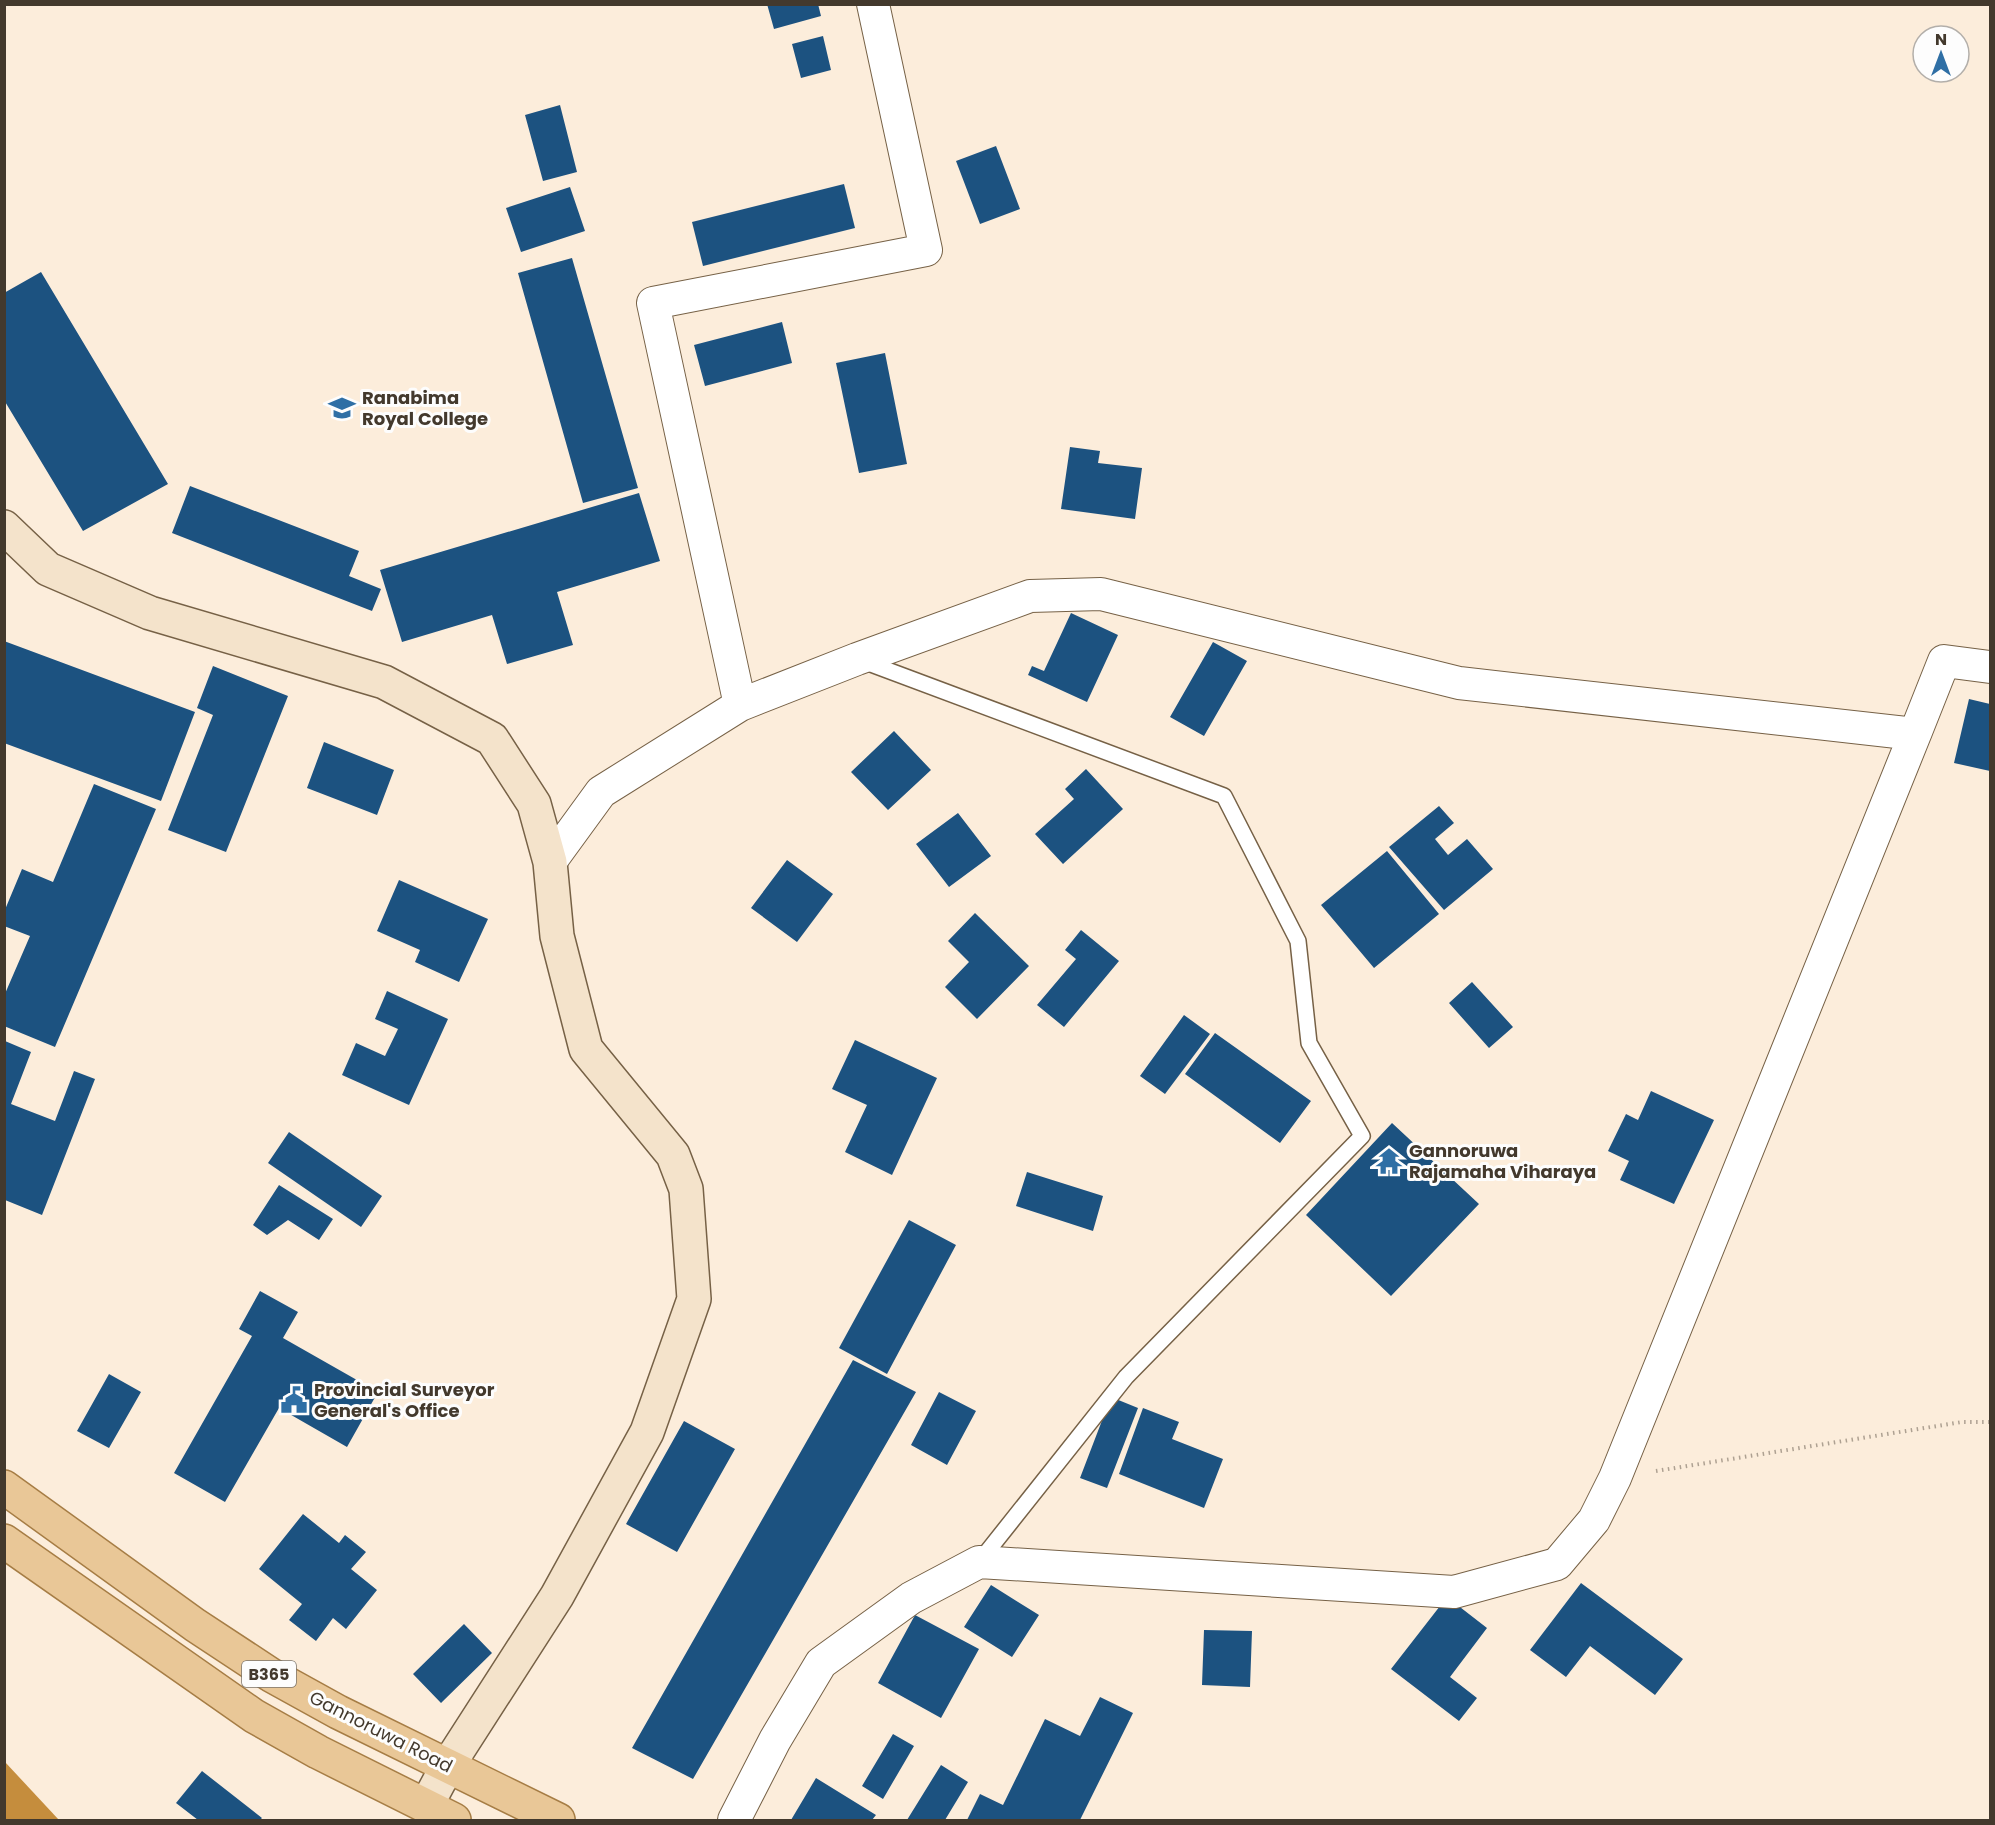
<svg xmlns="http://www.w3.org/2000/svg" width="1995" height="1825" font-family="Poppins,sans-serif">
  <rect width="100%" height="100%" fill="#fceddb"/>
  <path fill="#c58d3d" d="M5 1762 59 1820H5Z"/>
  <path fill="#1c5280" d="M767 4H818L821 16 774 29Z
    M823 36 831 70 801 78 792 44Z
    M560 105 577 172 543 181 525 115Z
    M996 146 1020 209 980 224 956 161Z
    M844 184 855 228 703 266 692 222Z
    M570 187 585 231 521 252 506 208Z
    M572 258 638 488 583 503 518 273Z
    M41 272 168 484 83 531 4 400V293Z
    M782 322 792 363 705 386 694 345Z
    M885 353 907 464 859 473 836 363Z
    M1070 447 1100 451 1098 463 1142 468 1135 519 1061 509Z
    M190 486 359 551 349 576 381 589 372 611 172 533Z
    M639 493 660 561 557 592 573 645 507 664 492 615 402 642 380 570Z
    M1071 613 1118 635 1087 702 1028 675 1032 666 1044 671Z
    M4 641 195 712 161 801 4 743Z
    M1213 642 1247 661 1204 736 1170 717Z
    M213 666 288 696 226 852 168 830 213 715 197 708Z
    M1969 699 1990 704V771L1954 763Z
    M894 731 931 770 888 810 851 772Z
    M324 742 394 770 377 815 307 788Z
    M1086 769 1123 809 1063 864 1035 834 1074 799 1065 789Z
    M94 784 156 809 55 1047 4 1026V996L30 936 4 926V912L22 869 53 882Z
    M1439 806 1454 823 1435 839 1448 855 1467 839 1493 869 1444 910 1389 847Z
    M958 813 991 856 949 887 916 844Z
    M1387 851 1439 914 1374 968 1321 905Z
    M787 860 833 894 797 942 751 908Z
    M399 880 488 919 459 982 415 962 420 950 377 931Z
    M975 913 1029 966 977 1019 945 987 969 962 948 941Z
    M1081 930 1119 961 1064 1027 1037 1005 1076 959 1065 950Z
    M1472 982 1513 1027 1489 1048 1449 1003Z
    M387 991 448 1019 409 1105 342 1075 356 1043 385 1056 398 1029 375 1019Z
    M1184 1015 1210 1034 1165 1094 1140 1076Z
    M1215 1033 1311 1101 1280 1143 1185 1074Z
    M855 1040 937 1078 892 1175 845 1152 867 1105 832 1089Z
    M5 1041 31 1052 11 1104 55 1121 74 1071 95 1079 42 1215 5 1200Z
    M1651 1091 1714 1120 1674 1204 1620 1180 1629 1161 1608 1151 1626 1114 1638 1120Z
    M1392 1123 1479 1204 1391 1296 1306 1215Z
    M289 1132 382 1196 361 1227 268 1163Z
    M1027 1172 1103 1196 1093 1231 1016 1206Z
    M279 1185 333 1219 319 1240 288 1220 267 1235 253 1225Z
    M909 1220 956 1245 887 1374 839 1348Z
    M260 1291 298 1312 283 1338 378 1392 347 1447 279 1408 225 1502 174 1473 252 1336 239 1329Z
    M853 1360 916 1392 693 1779 632 1748Z
    M109 1374 141 1392 109 1448 77 1431Z
    M939 1392 976 1411 947 1465 911 1445Z
    M1111 1397 1138 1408 1107 1488 1080 1478Z
    M1143 1408 1179 1422 1172 1439 1223 1459 1204 1508 1119 1474Z
    M684 1421 735 1449 677 1552 626 1524Z
    M303 1514 339 1543 345 1535 366 1552 351 1569 377 1590 346 1629 333 1618 316 1641 289 1620 302 1604 259 1569Z
    M1581 1583 1683 1659 1655 1695 1590 1646 1566 1677 1530 1650Z
    M991 1585 1039 1615 1012 1657 964 1627Z
    M1447 1597 1487 1628 1450 1677 1477 1698 1459 1721 1391 1669Z
    M915 1615 979 1649 941 1718 878 1683Z
    M464 1624 492 1653 441 1703 413 1674Z
    M1204 1630 1252 1631 1250 1687 1202 1685Z
    M1100 1697 1133 1713 1080 1820H967L980 1794 1003 1805 1045 1719 1080 1736Z
    M893 1734 914 1746 883 1799 862 1786Z
    M941 1765 968 1782 945 1820H907Z
    M202 1771 262 1818 260 1820H198L176 1803Z
    M816 1778 876 1815 872 1820H791Z"/>
  <g fill="none" stroke-linecap="round" stroke-linejoin="round">
    <defs>
      <path id="lane" d="M863 661 1224 796 1298 941 1309 1043 1362 1136 1126 1377 979 1562"/>
      <path id="street" d="M740 705 653 303 926 250 873 4
        M550 862 601 792 740 705 857 659 1030 596 1101 594 1459 683 1915 734 1944 661 1990 667
        M734 1820 775 1740 821 1663 911 1598 979 1562 1454 1592 1557 1564 1594 1520 1615 1478 1915 734"/>
      <path id="secondary" d="M4 527 48 569 150 613 384 682 492 739 534 804 550 862 557 936 586 1049 673 1155 686 1189 694 1299 647 1432 557 1596 447 1767 426 1806"/>
      <path id="primary" d="M4 1487 195 1625 271 1675 338 1712 558 1820
        M4 1541 254 1716 318 1752 454 1820"/>
    </defs>
    <use href="#lane" stroke="#766146" stroke-width="18"/>
    <use href="#street" stroke="#766146" stroke-width="34"/>
    <use href="#secondary" stroke="#766146" stroke-width="36"/>
    <use href="#primary" stroke="#a67d45" stroke-width="36"/>
    <path stroke="#aea192" stroke-width="4" stroke-dasharray="1.5 4.5" stroke-linecap="butt" d="M1656 1471 1962 1422H1990"/>
    <use href="#lane" stroke="#fff" stroke-width="15"/>
    <use href="#street" stroke="#fff" stroke-width="32"/>
    <use href="#secondary" stroke="#f4e3cb" stroke-width="33"/>
    <use href="#primary" stroke="#e9c797" stroke-width="33"/>
  </g>
  <defs>
    <symbol id="school-bare" viewBox="-9 -9 18 18"><path d="M0-5L7-2L0 1L-7-2ZM-4 1L0 2.5L4 1V4Q0 6-4 4Z" fill="#2f6fa5" stroke="#fdfdfd" stroke-width="2.5" paint-order="stroke"/></symbol>
    <symbol id="temple-bare" viewBox="-9 -9 18 18"><path d="M0-6L5-2H3V0L6.5 2.5H4V6H1.5V3h-3V6H-4V2.5H-6.5L-3 0V-2H-5Z" fill="#2f6fa5" stroke="#fdfdfd" stroke-width="2.5" paint-order="stroke"/></symbol>
    <symbol id="civic-bare" viewBox="-9 -9 18 18"><path d="M-.6-6.5H3V-4.5H.6V-3L4-1V1h2V6H-6V1h2V-1L-.6-3ZM-1.2 2.5V6h2.4V2.5Z" fill="#2f6fa5" stroke="#fdfdfd" stroke-width="2.5" paint-order="stroke"/></symbol>
  </defs>
  <g fill-rule="evenodd">
    <use href="#school-bare" x="323" y="389" width="38" height="38"/>
    <use href="#temple-bare" x="1370" y="1142" width="38" height="38"/>
    <use href="#civic-bare" x="275" y="1381" width="38" height="38"/>
  </g>
  <g text-anchor="middle" stroke-width="6" stroke-linejoin="round" paint-order="stroke">
    <rect fill="#fdfdfd" stroke="#7b746b" stroke-width="1.5" x="242" y="1661" width="54" height="26" rx="4.5"/>
    <g font-size="16" font-weight="bold" fill="#43392d">
      <text x="269" y="1680">B365</text>
    </g>
    <g font-size="18" font-weight="bold" fill="#43392d" stroke="#fdfdfd" text-anchor="start">
      <text x="362" y="404">Ranabima<tspan x="362" dy="21">Royal College</tspan></text>
      <text x="1409" y="1157">Gannoruwa<tspan x="1409" dy="21">Rajamaha Viharaya</tspan></text>
      <text x="314" y="1396">Provincial Surveyor<tspan x="314" dy="21">General's Office</tspan></text>
    </g>
    <g font-size="18" fill="#43392d" stroke="#fdfdfd">
      <text transform="translate(381 1732) rotate(27)" y="6">Gannoruwa Road</text>
    </g>
  </g>
  <rect width="1995" height="1825" fill="none" stroke="#43392d" stroke-width="12"/>
  <g transform="translate(1941 54)"><circle r="28" fill="#fdfdfd" stroke="#b3afaa" stroke-width="1.5"/>
  <path d="M0-4.5L10 22L0 15L-10 22Z" fill="#2f6fa5"/>
  <text y="-9" font-size="16" font-weight="bold" text-anchor="middle" fill="#43392d">N</text>
  </g>
</svg>
